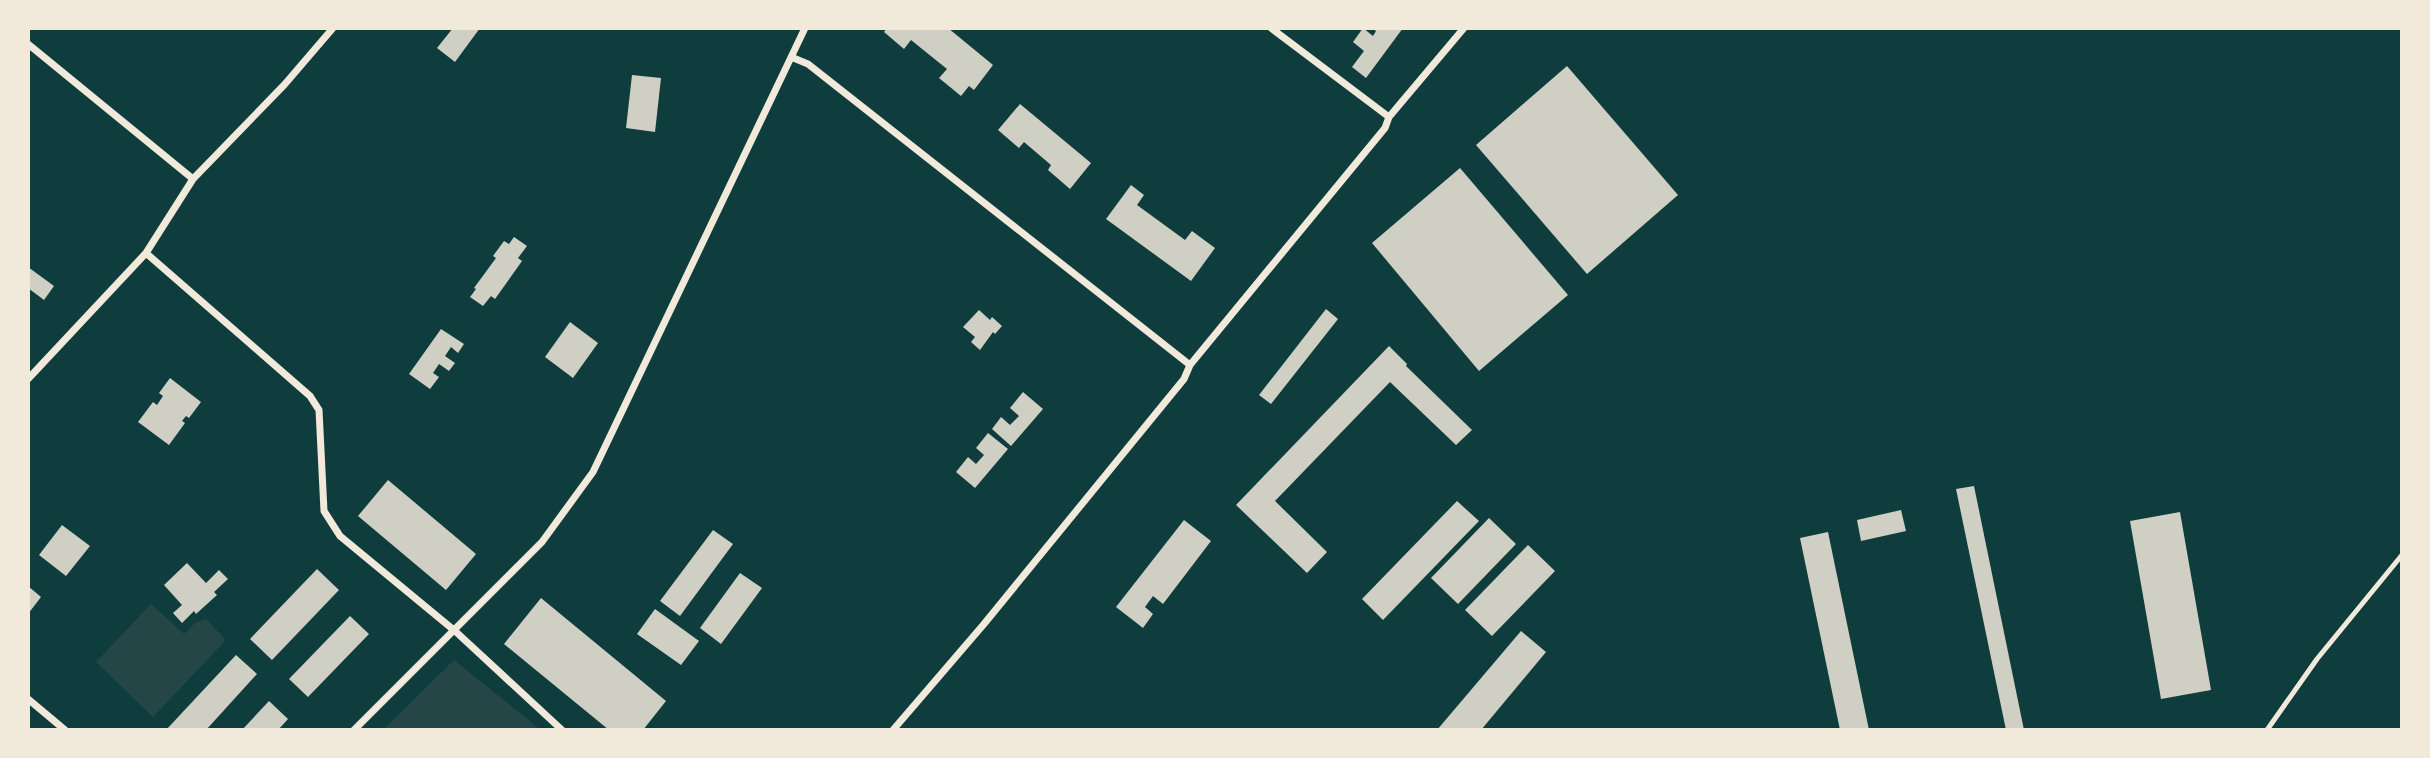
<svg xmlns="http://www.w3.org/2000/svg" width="2430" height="758" font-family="Ubuntu,sans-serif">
  <rect width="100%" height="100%" fill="#0f3d3e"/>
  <path fill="#244646" d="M151 604 184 634 195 623 206 619 226 640 153 717 96 662Z
    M454 660 541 730H383Z"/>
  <path fill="#cfcfc3" d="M453 28H480L455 62 437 48Z
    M887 28H948L993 65 974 90 969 86 961 96 939 78 947 69 911 40 904 49 884 32Z
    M1363 28 1373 36 1376 31 1372 28H1403L1366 78 1352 67 1364 51 1353 42Z
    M1567 66 1678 195 1587 274 1476 145Z
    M632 75 661 78 655 132 626 128Z
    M1020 104 1091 163 1070 189 1048 170 1051 165 1024 142 1019 148 998 130Z
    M1460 168 1568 295 1479 371 1372 243Z
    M1131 185 1144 195 1137 205 1185 240 1192 231 1215 248 1191 281 1106 219Z
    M514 237 527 246 518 258 522 261 495 299 491 296 483 306 470 297 476 289 474 288 496 258 493 256 504 241 509 244Z
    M28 267 54 286 44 300 28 288Z
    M1326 309 1338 319 1271 404 1259 395Z
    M979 310 990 320 992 317 1002 326 995 334 993 332 980 350 971 342 975 337 963 327Z
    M570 322 598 343 573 378 545 357Z
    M441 329 464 344 458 353 451 347 445 356 455 363 449 371 439 364 433 373 439 377 430 389 409 374Z
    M1389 346 1407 364 1406 366 1472 430 1456 445 1390 382 1275 501 1327 552 1307 573 1236 505Z
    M170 378 201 402 189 418 186 416 182 421 185 423 169 445 138 422 153 402 157 405 163 396 159 393Z
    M1023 392 1043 409 1011 446 992 429 1001 417 1010 425 1019 416 1010 408Z
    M988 433 1008 449 975 488 956 472 968 457 976 464 984 455 976 448Z
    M388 480 476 554 446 590 358 516Z
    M1974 486 2024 730H2006L1956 489Z
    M1457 501 1479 521 1383 620 1362 599Z
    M1901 510 1906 531 1861 541 1857 520Z
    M2180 512 2211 690 2161 699 2130 521Z
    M1489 518 1516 544 1458 604 1431 578Z
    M1184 520 1211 541 1163 604 1153 596 1145 607 1153 614 1143 628 1116 607Z
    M62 525 90 546 66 576 39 555Z
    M713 530 733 544 680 616 660 601Z
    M1828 532 1869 730H1840L1800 538Z
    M1528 545 1555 571 1492 636 1465 610Z
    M187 563 206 583 219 570 228 579 214 592 217 595 196 614 194 611 182 623 173 613 182 605 164 585Z
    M317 569 339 590 272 660 250 639Z
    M740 573 762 588 721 644 700 628Z
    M28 586 41 597 28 614Z
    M541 598 666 701 643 730H609L504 644Z
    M655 609 699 641 681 665 637 634Z
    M350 616 369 634 308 697 289 679Z
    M1521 631 1546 652 1481 730H1437Z
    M236 655 257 674 206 730H166Z
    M269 701 288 719 278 730H242Z"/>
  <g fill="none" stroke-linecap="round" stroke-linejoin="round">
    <path stroke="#f1e9da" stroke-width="5" d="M2267 730 2317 659 2402 555"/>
    <path stroke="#f1e9da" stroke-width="7" d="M1271 28 1389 117 1464 28
      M28 44 193 179
      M791 57 808 64 1190 365
      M146 253 310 396 319 410 324 511 340 536 455 631 562 730
      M28 379 146 253 193 179 285 84 333 28
      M28 699 65 730
      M354 730 542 542 593 472 805 28
      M893 730 984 624 1184 379 1190 365 1385 128 1389 117"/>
  </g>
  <rect width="2430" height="758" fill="none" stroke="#f1e9da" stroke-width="60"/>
</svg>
